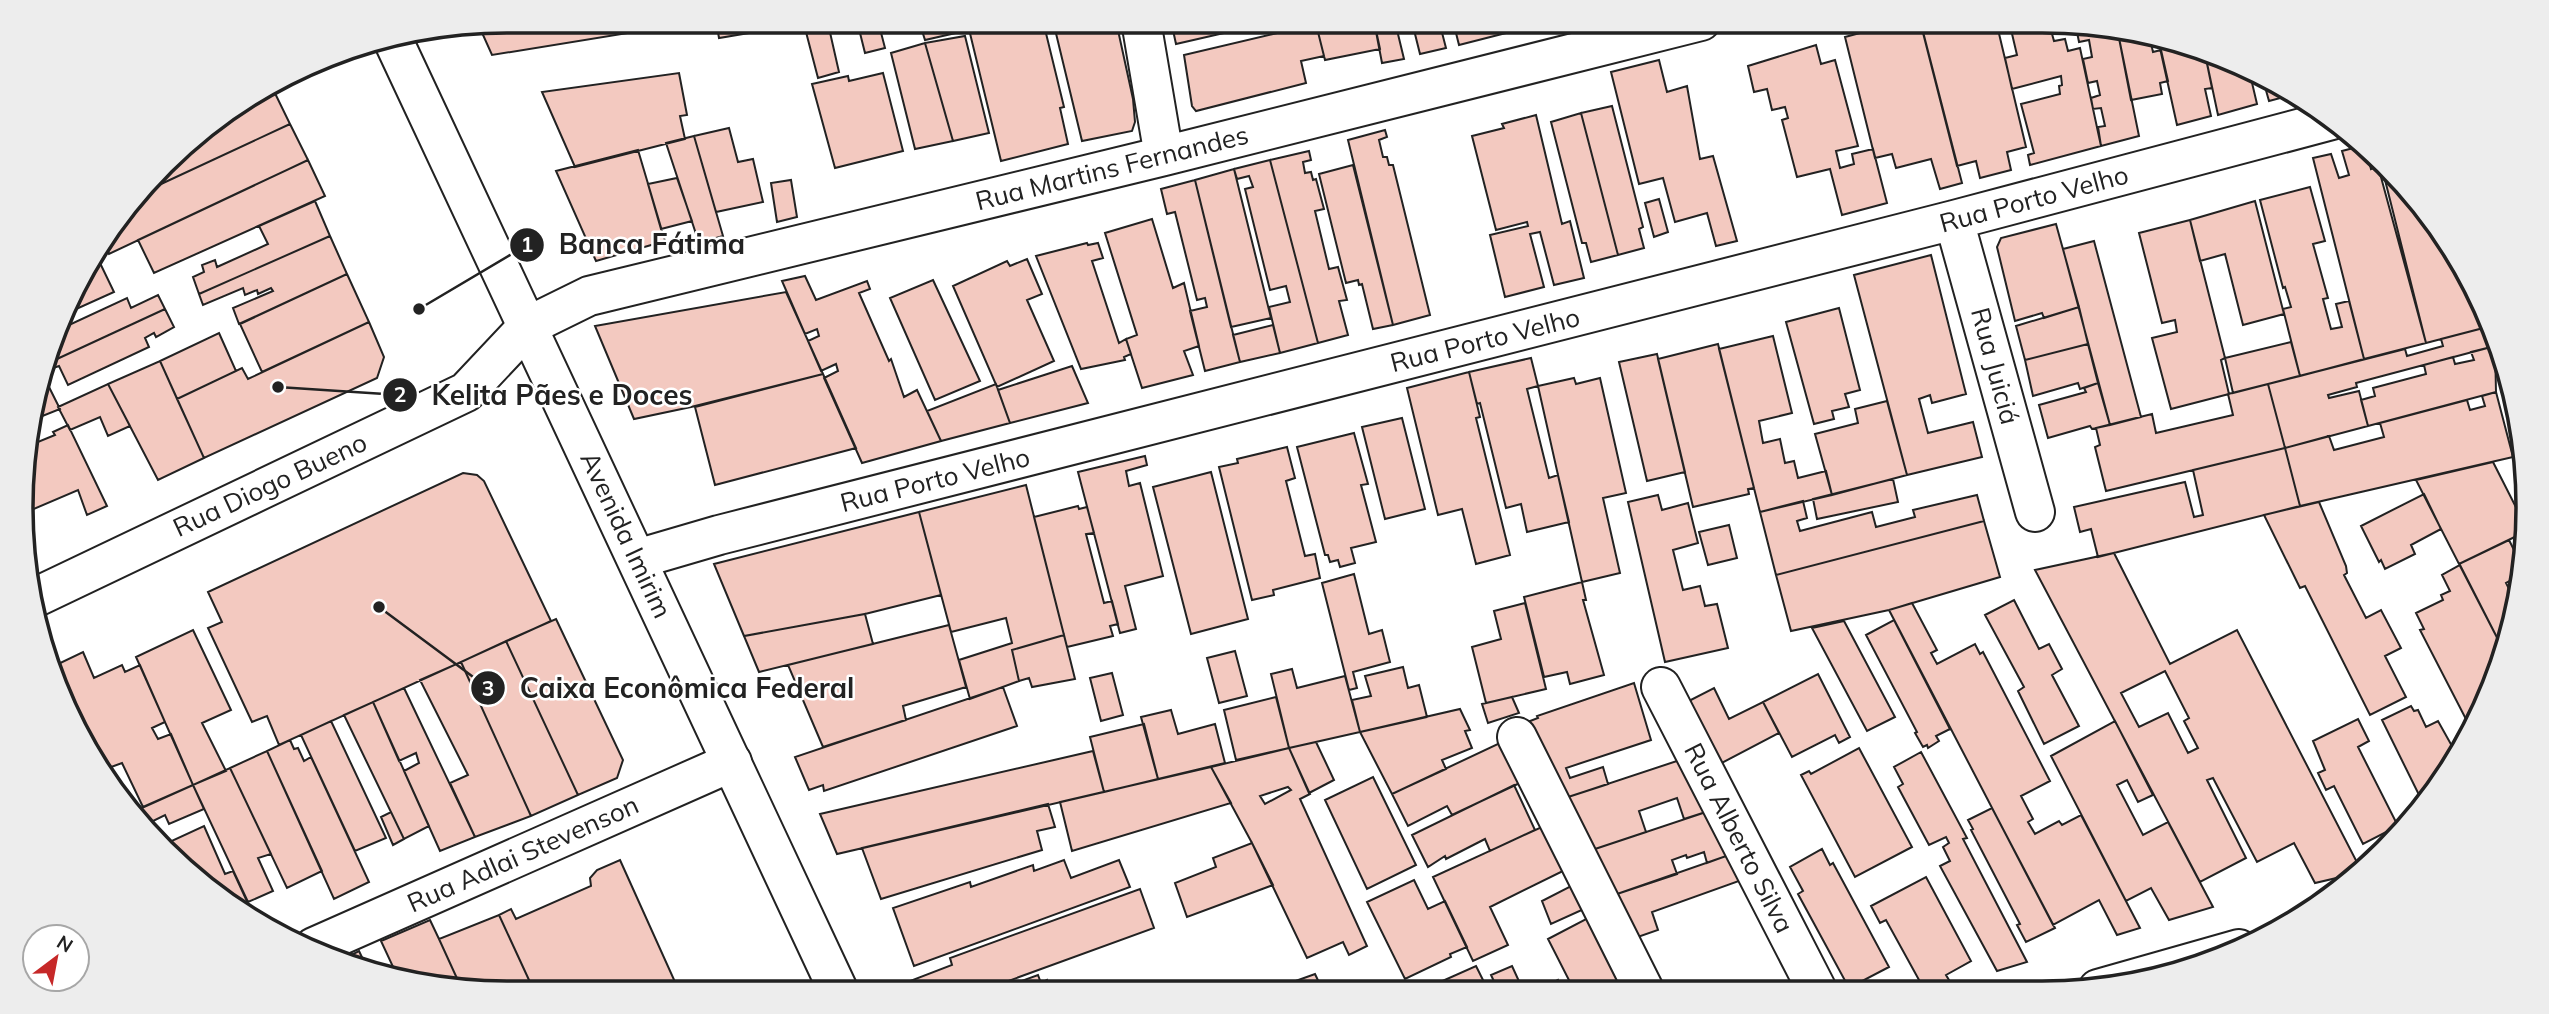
<svg xmlns="http://www.w3.org/2000/svg" width="2549" height="1014" font-family="Mulish,sans-serif">
  <rect width="100%" height="100%" fill="#fff"/>
  <path fill="#f3c9c0" stroke="#222" stroke-width="2" fill-rule="evenodd" d="M507 21H626L628 33 492 55 479 26Z
    M716 21H797L798 25 719 38Z
    M857 21H878L885 48 865 53Z
    M919 21H967L969 30 925 40Z
    M967 21H1043L1064 107 1060 108 1068 144 1001 161Z
    M1053 21H1116L1133 99 1135 122 1132 131 1082 141Z
    M1171 21H1276L1176 44Z
    M1293 21H1325L1295 28Z
    M1325 21H1374L1380 49 1325 60 1316 24Z
    M1374 21H1439L1446 48 1420 54 1413 26 1397 30 1404 59 1382 63Z
    M1453 21H1503L1506 33 1459 45Z
    M1503 21H1552L1506 33Z
    M1905 21H1907L1909 27 1921 24 1962 183 1940 189 1931 159 1896 168 1892 154 1875 158 1845 37Z
    M1920 21H1996L2026 147 2007 152 2011 170 1980 178 1976 161 1957 166Z
    M2009 21 2053 23H2049L2054 41 2065 39 2068 51 2080 48 2101 146 2030 165 2028 155 2034 153 2021 104 2060 94 2059 86 2062 85 2061 76 2012 89 2005 58 2017 55Z
    M1316 24 1324 56 1301 61 1306 83 1196 111 1192 106 1184 55Z
    M2076 27 2118 33 2139 136 2101 146 2098 127 2105 126 2101 108 2093 109 2091 98 2100 95 2097 81 2088 83 2083 59 2092 57 2089 40 2079 42Z
    M829 28 839 72 818 78 806 32Z
    M2118 33 2150 39 2153 52 2161 50 2168 81 2160 83 2162 94 2131 100Z
    M965 36 989 133 953 141 925 43Z
    M2167 42 2204 49 2212 88 2205 89 2211 116 2177 125 2160 48 2168 47Z
    M925 43 953 141 915 149 891 53Z
    M1816 45 1821 64 1835 60 1858 146 1836 151 1840 168 1854 164 1852 154 1873 149 1887 203 1842 215 1830 169 1797 177 1782 120 1788 118 1785 107 1772 110 1767 89 1754 92 1748 66Z
    M2204 49 2249 70 2257 104 2218 115Z
    M1659 60 1667 92 1687 86 1700 159 1713 156 1737 241 1716 246 1707 213 1675 222 1663 178 1639 184 1611 72Z
    M679 73 687 115 680 116 685 139 575 167 542 92Z
    M883 73 903 151 835 168 812 84 848 76 849 81Z
    M2262 76 2285 86 2296 94 2269 101Z
    M270 83 290 124 146 191 187 141Z
    M1612 106 1643 227 1639 229 1644 248 1618 255 1581 113Z
    M1581 113 1618 255 1591 262 1586 243H1582L1551 122Z
    M1536 115 1562 224 1570 221 1584 278 1554 285 1540 232 1530 234 1544 287 1505 297 1490 235 1528 226 1527 222 1496 230 1472 136 1504 128 1502 124Z
    M290 124 308 160 109 254 105 246 99 248 146 191Z
    M729 128 738 162 753 159 763 202 716 212 694 136Z
    M1385 130 1387 137 1379 140 1383 157H1387L1389 165H1393L1430 315 1393 325 1348 140Z
    M694 136 723 236 699 243 666 143Z
    M2365 145 2371 169 2378 166 2426 343 2364 359 2313 158 2331 154 2339 178 2349 175 2342 151Z
    M638 150 665 241 596 261 556 171Z
    M1309 151 1311 160 1303 162 1305 173 1311 172 1313 180 1316 179 1324 209 1315 211 1329 269 1338 267 1347 300 1339 301 1348 335 1318 343 1270 160Z
    M308 160 325 196 154 273 138 240Z
    M1270 160 1318 343 1280 353 1269 307 1290 302 1286 286 1270 290 1245 189 1253 187 1249 176 1237 179 1234 169Z
    M2380 160 2427 211 2478 292 2491 326 2426 343Z
    M1353 165 1393 325 1373 329 1362 284 1359 285 1358 280 1346 283 1319 174Z
    M1234 169 1271 318 1231 327 1195 180Z
    M677 178 692 221 661 229 648 184Z
    M791 180 797 217 777 222 771 183Z
    M1195 180 1240 362 1205 371 1190 311 1207 307 1205 298 1197 300 1175 212 1167 214 1161 189Z
    M2310 187 2325 241 2313 244 2328 298 2323 299 2331 329 2342 327 2336 304 2349 301 2364 359 2300 376 2283 309 2291 307 2285 287 2283 288 2260 200Z
    M1659 199 1668 232 1654 237 1645 203Z
    M315 201 330 236 199 294 193 277 204 272 202 265 215 260 217 267 268 244 259 226Z
    M2255 201 2284 314 2243 325 2225 254 2200 261 2190 220Z
    M1152 219 1173 288 1184 283 1199 346 1184 351 1193 375 1142 388 1126 339 1137 335 1105 233Z
    M2190 220 2225 358 2221 360 2229 394 2171 409 2152 338 2177 332 2175 320 2162 323 2139 233Z
    M2056 224 2079 307 2044 318 2042 313 2015 321 1997 247 2001 238Z
    M330 236 347 274 239 324 233 308 273 291 271 288 258 294 257 290 245 295 243 288 203 305 199 294Z
    M2094 241 2141 417 2110 425 2063 249Z
    M1087 243 1088 245 1098 243 1103 258 1092 261 1119 343 1126 339 1131 354 1124 357 1125 360 1081 369 1036 256Z
    M1931 255 1966 394 1932 403 1930 395 1919 399 1928 433 1973 422 1982 457 1907 475 1854 275Z
    M1027 259 1042 294 1027 300 1054 361 997 387 953 286 1007 261 1010 266Z
    M100 263 114 292 63 315 83 272Z
    M347 274 369 322 262 372 240 324Z
    M805 276 816 300 867 281 870 289 859 293 889 361 891 359 904 397 917 390 941 441 862 463 824 378 838 371 836 364 821 371 808 341 819 336 817 329 805 334 782 281Z
    M933 280 980 381 935 400 890 298Z
    M786 292 823 374 691 407 634 419 595 326Z
    M158 295 165 309 44 365 56 331 127 298 131 308Z
    M2079 307 2088 344 2025 360 2016 326Z
    M1839 308 1860 390 1845 394 1849 407 1832 411 1834 419 1814 424 1786 322Z
    M165 309 174 327 156 337 154 333 145 338 149 347 68 385 59 366 42 372 44 365Z
    M369 322 384 357 377 378 204 458 177 399 242 368 248 379Z
    M1273 325 1280 353 1240 362 1233 335Z
    M2491 326 2495 346 2356 383 2357 387 2328 395 2329 398 2359 391 2368 426 2285 448 2268 384 2405 349 2407 356 2443 346 2441 339Z
    M219 333 236 371 177 399 160 361Z
    M1773 336 1792 413 1759 421 1763 443 1780 439 1785 463 1794 461 1798 478 1826 471 1832 495 1760 512 1719 349Z
    M2291 342 2300 376 2233 393 2225 358Z
    M1718 344 1754 488 1748 489 1749 494 1693 507 1658 359Z
    M2088 344 2098 383 2080 389 2078 383 2033 396 2025 360Z
    M2495 346 2496 392 2368 426 2361 400 2375 396 2373 388 2426 374 2424 365 2453 357 2455 364 2474 360 2471 352Z
    M1657 354 1685 472 1647 481 1619 362Z
    M1531 358 1538 386 1527 389 1549 478 1558 475 1569 522 1527 532 1521 504 1506 508 1480 403 1477 404 1469 372Z
    M160 361 204 458 158 480 108 384Z
    M1072 366 1088 403 1010 423 998 390Z
    M1469 372 1480 417 1476 418 1510 555 1476 564 1462 509 1438 515 1407 388Z
    M823 374 856 448 715 485 695 407Z
    M1574 378 1576 384 1600 378 1626 493 1603 498 1620 573 1582 582 1538 386Z
    M39 382 41 385 47 383 60 409 35 419 32 413Z
    M2098 383 2110 425 2092 429 2090 426 2048 438 2039 405 2086 392 2084 388Z
    M108 384 130 426 108 436 100 417 70 430 58 407Z
    M996 384 1010 423 941 441 927 411Z
    M2268 384 2285 448 2106 491 2095 447 2100 445 2096 428 2152 414 2156 433 2233 415 2228 394Z
    M2496 392 2513 457 2300 506 2285 448 2329 436 2334 450 2384 437 2380 423 2467 400 2470 410 2485 406 2482 396Z
    M1887 401 1907 475 1832 495 1815 434 1858 423 1855 409Z
    M1402 418 1425 509 1385 519 1362 427Z
    M30 424 38 442 55 435 53 432 68 425 107 506 87 515 78 490 29 511 25 443Z
    M1354 433 1368 484 1361 485 1376 542 1351 548 1355 563 1340 567 1338 560 1330 562 1328 555H1325L1297 447Z
    M1287 447 1295 478 1286 481 1305 556 1315 554 1320 578 1273 590 1274 595 1252 600 1219 467 1238 463 1237 459Z
    M2285 448 2300 506 2098 557 2091 529 2080 532 2074 507 2185 482 2194 517 2203 515 2193 470Z
    M1145 456 1147 465 1126 471 1129 486 1140 483 1163 576 1125 586 1136 629 1120 633 1078 472Z
    M2493 462 2525 525V532L2459 564 2416 480Z
    M1211 472 1248 619 1191 634 1153 487Z
    M463 473 477 475 484 481 551 621 279 745 267 716 252 722 208 628 222 622 208 592Z
    M1893 479 1898 502 1817 519 1813 499Z
    M1026 485 1064 635 1012 650 1019 681 970 699 959 660 1012 643 1006 618 951 632 919 512Z
    M2424 494 2441 529 2411 545 2415 554 2385 569 2381 560 2379 562 2361 526Z
    M1658 495 1662 510 1688 503 1698 543 1673 550 1683 590 1700 586 1705 606 1717 604 1728 648 1665 662 1628 502Z
    M1977 495 1984 521 1776 575 1760 512 1803 501 1807 518 1797 521 1800 531 1872 512 1876 527 1915 517 1913 510Z
    M2319 502 2346 566 2347 573 2344 575 2366 618 2381 610 2401 648 2385 656 2406 697 2370 715 2305 586 2300 588 2264 515Z
    M1078 506 1079 509 1087 507 1094 533 1086 534 1104 603 1112 601 1118 624 1110 626 1113 636 1067 647 1034 517Z
    M919 512 941 595 865 614 744 636 714 564Z
    M1984 521 2000 577 1889 610 1791 631 1776 575Z
    M1729 525 1737 558 1708 565 1699 532Z
    M2509 540 2524 570 2523 574 2506 583 2509 589 2521 583 2505 653 2459 564Z
    M2114 553 2170 664 2237 630 2362 872 2315 883 2294 843 2257 862 2213 778 2207 780 2246 858 2200 882 2035 570ZM2165 671 2189 718 2184 721 2198 748 2188 753 2168 713 2139 727 2121 693Z
    M2460 565 2505 653 2502 663 2473 722 2469 725 2420 630 2424 629 2416 613 2443 600 2441 595 2450 591 2442 575Z
    M1354 574 1369 634 1382 630 1390 662 1353 672 1357 688 1349 690 1322 583Z
    M1582 582 1586 600H1583L1604 675 1570 684 1567 672 1544 677 1524 597Z
    M2014 600 2039 649 2049 644 2062 669 2052 675 2079 726 2044 744 2018 691 2024 687 1985 615Z
    M1525 603 1546 689 1486 703 1472 647 1501 639 1494 611Z
    M1912 603 1937 650 1931 653 1937 664 1975 644 1980 654 1983 652 2050 781 2021 796 2033 819 2028 822 2035 834 2059 821 2062 825 2081 815 2140 928 2117 935 2099 900 2053 925 1889 610Z
    M865 614 873 644 759 672 744 636Z
    M556 619 623 760 617 778 578 795 506 641Z
    M1894 620 1950 729 1936 736 1939 741 1928 748 1927 745 1923 747 1915 733 1917 732 1866 635Z
    M1844 621 1895 717 1867 731 1812 628Z
    M949 625 966 687 903 706 906 720 823 747 788 665Z
    M193 630 231 710 202 723 226 771 193 785 136 657Z
    M1064 635 1075 679 1032 687 1029 678 1019 681 1012 650Z
    M506 641 578 795 531 816 461 662Z
    M1235 651 1247 696 1219 703 1207 658Z
    M83 652 94 678 122 665 125 672 140 665 165 722 152 728 158 739 171 734 193 785 143 807 122 763 103 770 56 665Z
    M461 662 531 816 475 837 450 783 468 775 420 680Z
    M1403 667 1408 688 1419 685 1427 717 1360 732 1352 700 1371 696 1365 676Z
    M1292 669 1297 688 1345 676 1360 732 1289 748 1271 674Z
    M1112 673 1123 715 1101 721 1090 678Z
    M1818 674 1850 737 1839 743 1835 735 1792 757 1763 702Z
    M1634 683 1651 740 1566 768 1570 778 1603 767 1608 784 1562 799 1525 723 1538 718 1537 716Z
    M1003 687 1017 726 824 791 823 785 809 790 795 757Z
    M404 688 475 837 440 851 404 771 419 763 416 753 399 761 373 702Z
    M1714 688 1729 719 1763 702 1779 733 1714 767 1681 705Z
    M1276 697 1289 748 1236 760 1224 710Z
    M1512 697 1519 713 1488 723 1482 704Z
    M373 702 429 826 404 839 344 715Z
    M2411 706 2414 711 2418 710 2426 727 2438 721 2457 755 2446 777 2423 803 2382 720Z
    M1460 709 1470 730 1465 731 1472 748 1442 760 1446 769 1392 794 1360 732Z
    M1171 710 1178 734 1215 724 1225 763 1158 779 1141 717Z
    M2358 719 2369 741 2358 747 2398 826 2363 844 2334 786 2326 790 2318 773 2325 770 2313 741Z
    M331 721 386 838 355 851 301 735Z
    M2115 721 2153 795 2138 802 2127 780 2117 785 2143 835 2168 822 2213 907 2169 920 2151 888 2126 901 2051 756Z
    M1144 724 1158 779 1104 792 1090 737Z
    M290 740 294 749 298 748 304 761 311 757 369 882 334 899 267 751Z
    M1316 742 1334 780 1309 793 1289 748Z
    M1502 742 1522 782 1452 815 1447 806 1408 826 1392 794Z
    M1289 748 1310 794 1300 799 1367 946 1349 955 1343 942 1307 958 1252 843 1211 767ZM1288 787 1291 790 1265 804 1260 796Z
    M1859 748 1912 847 1855 877 1801 775 1809 771 1811 774Z
    M267 751 322 871 287 888 230 768Z
    M1093 751 1104 792 837 854 820 814Z
    M1921 752 1967 838 1963 839 2027 962 1997 971 1940 866 1950 861 1943 847 1949 843 1946 837 1929 845 1898 787 1903 784 1894 767Z
    M1686 758 1712 810 1684 819 1677 798 1639 811 1646 832 1589 851 1562 799Z
    M1211 767 1231 803 1072 851 1060 802Z
    M230 768 271 854 258 858 273 891 248 902 193 785Z
    M1373 777 1416 865 1367 889 1325 800Z
    M193 785 204 809 169 824 165 815 147 824 135 811Z
    M1514 785 1535 830 1490 851 1485 839 1446 859 1445 856 1428 867 1412 835Z
    M1048 804 1055 827 1037 831 1042 850 881 899 862 848Z
    M1992 808 2055 928 2026 942 2017 925 2020 924 1971 830 1973 829 1968 820Z
    M1712 810 1729 855 1707 863 1704 852 1687 858 1686 855 1672 860 1677 874 1611 896 1589 851Z
    M391 812 404 839 393 845 381 817Z
    M204 826 225 874 233 871 251 910 247 912 211 892 165 844Z
    M1544 826 1565 870 1490 907 1508 945 1473 961 1433 877Z
    M1252 843 1273 885 1187 917 1175 883 1216 867 1213 858Z
    M1822 849 1830 865 1833 863 1889 967 1849 988 1798 894 1803 891 1790 867Z
    M1729 855 1739 881 1652 912 1658 930 1632 939 1611 896Z
    M620 860 680 993H535L499 915 511 909 516 919 591 886 590 878 597 870Z
    M1064 860 1071 878 1119 860 1130 887 914 966 893 908 970 882 971 887 1033 865 1034 871Z
    M1926 877 1971 961 1946 975 1952 985 1938 989H1924L1886 920 1880 923 1871 906Z
    M1414 880 1428 909 1445 901 1467 947 1450 954 1451 957 1405 979 1367 902Z
    M1573 885 1584 909 1551 924 1542 901Z
    M1140 889 1154 928 978 992H914L910 981 952 965 950 958Z
    M499 915 535 993H507L460 985 439 939Z
    M1588 918 1623 990H1574L1548 939Z
    M430 920 439 939 460 985 388 973 395 971 381 941Z
    M359 951 368 970 351 967 339 961Z
    M1476 966 1488 990 1420 991Z
    M1512 966 1523 990H1498L1491 975Z
    M1315 974 1323 991H1280L1279 987Z
    M1038 975 1041 983 1047 980 1051 992H991Z
    M1558 980 1560 985 1568 982 1572 990H1538Z"/>
  <g fill="none" stroke-linecap="round" stroke-linejoin="round">
    <defs>
      <path id="minor" d="M1141 21 1164 156
        M1954 220 2035 512
        M637 559 719 535 1954 220 2332 120
        M30 600 466 392 528 326 589 296 1164 156 1701 21
        M1661 687 1817 990
        M1517 737 1644 990
        M314 947 732 762
        M2098 989 2239 949"/>
      <path id="major" d="M393 40 839 992"/>
    </defs>
    <use href="#minor" stroke="#222" stroke-width="42"/>
    <use href="#major" stroke="#222" stroke-width="42"/>
    <use href="#minor" stroke="#fff" stroke-width="38"/>
    <use href="#major" stroke="#fff" stroke-width="38"/>
  </g>
  <g text-anchor="middle" stroke-width="5" stroke-linejoin="round" paint-order="stroke">
    <g font-size="26" fill="#222" stroke="#fff">
      <text transform="translate(1112 168) rotate(-14)" y="9">Rua Martins Fernandes</text>
      <text transform="translate(2034 199) rotate(-15)" y="9">Rua Porto Velho</text>
      <text transform="translate(1485 340) rotate(-14)" y="9">Rua Porto Velho</text>
      <text transform="translate(1995 366) rotate(75)" y="9">Rua Juiciá</text>
      <text transform="translate(935 480) rotate(-14)" y="9">Rua Porto Velho</text>
      <text transform="translate(270 485) rotate(-25)" y="9">Rua Diogo Bueno</text>
      <text transform="translate(626 535) rotate(65)" y="9">Avenida Imirim</text>
      <text transform="translate(1739 838) rotate(63)" y="9">Rua Alberto Silva</text>
      <text transform="translate(523 854) rotate(-24)" y="9">Rua Adlai Stevenson</text>
    </g>
  </g>
  <path d="M0 0H2549V1014H0ZM507 33H2042A474 474 0 0 1 2516 507V507A474 474 0 0 1 2042 981H507A474 474 0 0 1 33 507V507A474 474 0 0 1 507 33Z" fill="#ededed" fill-rule="evenodd"/>
  <path fill="none" stroke="#222" stroke-width="3.5" d="M507 33H2042A474 474 0 0 1 2516 507V507A474 474 0 0 1 2042 981H507A474 474 0 0 1 33 507V507A474 474 0 0 1 507 33Z"/>
  <path fill="none" stroke="#222" stroke-width="2.5" d="M419 309L527 245M278 387L400 395M379 607L488 688"/>
  <g fill="#222" stroke="#fff" stroke-width="2.5">
    <circle cx="419" cy="309" r="7"/>
    <circle cx="278" cy="387" r="7"/>
    <circle cx="379" cy="607" r="7"/>
    <circle cx="527" cy="245" r="18"/>
    <circle cx="400" cy="395" r="18"/>
    <circle cx="488" cy="688" r="18"/>
  </g>
  <g font-size="21" text-anchor="middle" font-weight="bold" fill="#fff">
    <text x="527" y="252">1</text>
    <text x="400" y="402">2</text>
    <text x="488" y="696">3</text>
  </g>
  <g font-size="28" text-anchor="middle" font-weight="bold" fill="#222" stroke="#fff" stroke-width="5" stroke-linejoin="round" paint-order="stroke">
    <text x="652" y="254">Banca Fátima</text>
    <text x="562" y="405">Kelita Pães e Doces</text>
    <text x="687" y="698">Caixa Econômica Federal</text>
  </g>
  <g transform="translate(56 958) rotate(32)"><circle r="33" fill="#ffffff" stroke="#a7a7a7" stroke-width="2"/>
  <path d="M0-5L12 26L0 18L-12 26Z" fill="#c62828"/>
  <text y="-10" font-size="19" font-weight="bold" text-anchor="middle" fill="#222222">N</text>
  </g>
</svg>
